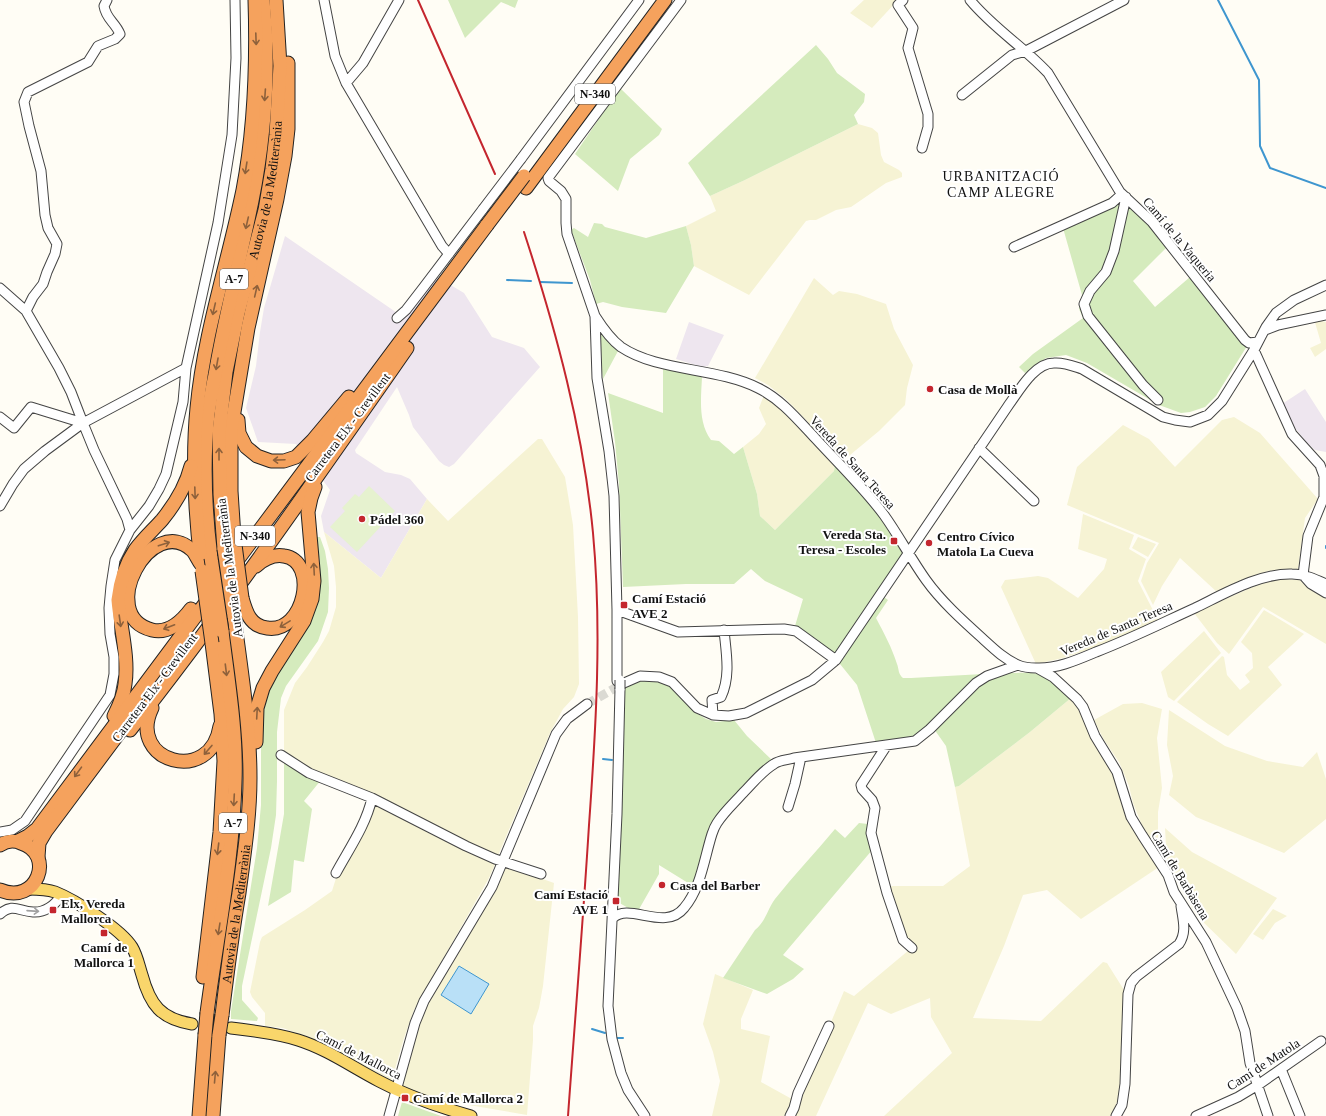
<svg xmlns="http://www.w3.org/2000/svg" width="1326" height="1116" font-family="Georgia,serif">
  <rect width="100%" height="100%" fill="#fffdf5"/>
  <path fill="#eee6ef" d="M285 236 403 317 437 277 464 293 492 337 524 348 540 367 454 464 449 467 444 465 439 461 413 427 409 415 397 387 355 450 356 453 385 472 401 475 410 479 427 499 381 578 324 532 321 516 330 490 296 444 258 442 246 408 256 366 260 332 264 308Z
    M689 322 724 335 708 366 702 367 676 359Z
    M1305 389 1326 422V452L1315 450 1307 443 1295 428 1282 404Z"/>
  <path fill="#f6f3d4" d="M864 0H898L872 28 850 13Z
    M858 124 872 128 878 133 881 155 884 162 899 170 902 173V177L886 183 851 207 836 210 816 220H810L806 221 749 295 694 266 691 245 686 226 716 211 710 196 745 180Z
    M814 278 833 295 839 291 857 294 886 304 894 329 913 365 907 388 905 405 879 431 844 460 787 400 768 385 755 378Z
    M1314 319 1326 322V349L1315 357 1310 348 1321 343Z
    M764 395 793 419 835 465 834 471 775 530 760 516 757 494 743 447 759 434 766 424 759 408Z
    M1234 417 1260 433 1318 499 1305 518 1298 569 1268 571 1218 593 1180 558 1162 586 1153 605 1141 581 1147 563 1159 543 1067 505 1077 467 1123 425 1149 439 1175 467 1222 420Z
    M538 439H542L565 477 573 525 578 617 579 684 574 697 563 709 550 733 497 858 310 770 284 752V710L295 683 307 667 323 642 329 631 336 607V587L334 566 324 532 381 578 427 499 448 521Z
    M1083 514 1134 535 1129 549 1146 559 1138 581 1158 620 1109 643 1063 658 1036 664 1001 587 1005 580 1038 576 1048 578 1078 598 1104 569 1107 559 1078 549Z
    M1138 537 1156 544 1148 557 1132 548Z
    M1283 579 1300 580 1309 588 1326 597V644L1263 607 1229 654 1217 643 1194 613 1262 583Z
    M1264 610 1304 634 1268 667 1282 685 1228 736 1208 724 1177 702 1222 656 1224 657 1227 675 1240 690 1250 682 1245 675 1253 668 1252 653 1241 642Z
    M1204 631 1221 653 1174 701 1168 697 1161 672Z
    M1071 698 1079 707 1109 764 1120 789 1132 827 1159 867 1081 919 1047 890 1023 895 1004 946 973 1018 1041 1021 1103 962 1107 963 1124 990 1125 1007 1121 1090 1112 1116H884L952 1053 931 1017 930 998 891 1014 868 1003 816 1116H712L720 1081 713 1052 703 1024 715 974 753 990 741 1019V1029L770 1036 761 1082 790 1098 799 1099 844 991 854 996 909 950 883 888 893 886H943L970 866 955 787 959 786 1030 732Z
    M1142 703 1162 709 1157 738 1162 788 1158 812V851L1146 835 1133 803 1129 786 1119 762 1104 740 1094 720 1123 704Z
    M1169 710 1225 746 1267 761 1303 767 1317 752 1326 779V819L1284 853 1196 817 1169 795 1173 776 1167 745Z
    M374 802 496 862 489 878 414 1010 404 1038 392 1079 391 1080 315 1040 283 1028 265 1026V1013L252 997 250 992 260 942 262 937 305 910 332 891 337 875Z
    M1165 828 1192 852 1277 898 1236 954 1198 917 1173 874 1167 861Z
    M509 867 554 883 543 986 539 1008 533 1026V1040L527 1115 439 1100 437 1096 435 1100 400 1087 418 1023 429 1001 455 959 504 869Z
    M1273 909 1287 916 1275 923 1263 940 1253 934Z"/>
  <path fill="#d5ebbd" d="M448 0H518L515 8 501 2 465 38Z
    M816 45 828 59 837 73 865 94 864 102 854 115 858 124 745 180 710 196 688 163Z
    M620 88 662 129 659 135 630 159 618 191 575 154Z
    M1117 193 1149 223 1168 246 1133 281 1155 307 1190 277 1247 346 1216 396 1205 407 1190 412 1181 413 1159 405 1087 363 1066 355 1046 358 1025 373 1019 367 1033 354 1083 318 1079 309 1082 295 1063 228Z
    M594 223 602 224 605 227 646 238 686 226 691 245 694 266 666 313 622 307 603 302 596 304 590 280 571 230 574 228 588 237Z
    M600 329 618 351 603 379 602 371Z
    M663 369 699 374 702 377C701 399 698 422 711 440L719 441 734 454 743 447 757 494 760 516 775 530 834 471 835 465 840 470 877 513 908 561 884 597 888 600 876 618C884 633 892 648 897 664 899 669 898 674 903 678H911L983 674 965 688 921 732C906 741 893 742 876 743L857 685 840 664 795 626 803 599 765 581 751 569 734 584H686L623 587 619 484 615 442 608 393 663 413Z
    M316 537H320L325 551 328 569 329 588 328 612 318 641 286 686 281 698 277 732V781L276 815 271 848 242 986V1000L258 1018 257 1021 231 1019V1011L257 848 261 805V728L262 712 270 685 320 581V563Z
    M1010 673C1020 673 1033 672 1043 675 1053 679 1063 691 1071 698L1030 732 959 786 955 787 946 746 934 729 975 688 989 678Z
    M652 679 670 685 695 712 706 719 716 722 734 720 747 736 773 761 712 834 693 886 659 865V874L638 911 630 909 616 901 622 688 636 681Z
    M284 761 321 780 304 801 312 809 304 862 294 860 291 892 268 906 284 814Z
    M859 823 868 824 871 827 873 849 783 955 804 969 793 979 767 994 723 978 755 930C766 921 767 910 775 899 794 875 815 853 835 829L845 838Z
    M402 1102 441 1116H398Z"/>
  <path fill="#e6f2cf" d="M369 486 395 511 357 552 330 527 345 511 342 508 355 494 359 497Z"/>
  <path fill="#b9e0f7" stroke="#3f96cf" d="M459 966 489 984 471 1014 441 995Z"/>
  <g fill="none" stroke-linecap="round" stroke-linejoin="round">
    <path stroke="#3f96cf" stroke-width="2" d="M1218 0 1259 80 1260 146 1270 168 1326 188
      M507 280 531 281
      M540 282 572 283
      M1326 546V548
      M603 759 612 760
      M592 1029 605 1033
      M615 1038H623"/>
    <path stroke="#dbdad3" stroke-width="9" stroke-dasharray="9 4.5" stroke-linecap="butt" d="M587 704 624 683"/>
    <defs>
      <path id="minor" d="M107 0 104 6C106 19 115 22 120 34L115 39 98 46 88 62 28 92 24 102 29 126 41 171 45 215 48 228 57 244 55 254 47 272 43 284 33 297 26 311 59 368 71 392 83 423 186 368 218 223 232 135 236 58 235 0
        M324 0 335 56 346 83 442 246 449 254
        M903 0 898 5 913 28 908 48 928 114V127L922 148
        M970 0C993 28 1024 47 1048 73L1120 192 1152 222 1245 340 1249 343 1258 342
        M346 83 363 63 399 0
        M962 95 1012 55 1026 51 1124 0
        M521 159 639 0
        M1126 197 1114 251 1106 272 1090 291 1084 304 1088 316 1143 385 1158 400
        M1014 247 1112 203 1122 194
        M0 288 26 311
        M595 316C602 327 610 339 621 347 658 372 716 367 758 388 781 399 798 420 815 438 838 463 864 488 884 515 899 536 911 559 926 580 941 601 962 620 982 638 993 648 1004 659 1018 665 1023 667 1030 668 1036 668 1057 669 1077 660 1096 652 1130 639 1162 623 1195 608 1224 594 1259 573 1292 574 1304 574 1315 579 1326 584
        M397 318 406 310 423 288 483 209
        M1265 330 1278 325 1326 315
        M1254 350 1292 434 1320 465 1324 476V497L1308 536 1303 575 1311 584 1326 593
        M0 417 14 428 31 407 83 423
        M979 448 1034 501
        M0 506 13 484 24 469 45 451 83 423
        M130 530 149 506 159 489 166 474 183 402 186 368
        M617 610 678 632 784 629 796 631 836 660
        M1037 668 1053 677 1077 699 1083 707 1095 736 1117 772 1131 817 1142 835 1168 875 1174 892 1206 942 1237 1008 1245 1031 1250 1063 1268 1116
        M617 681V610L614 496 609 451 597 378 595 316 567 234 566 223V199L561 191 549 181 548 178 681 0
        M624 683 640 676 659 677 672 682 697 708 713 715 729 716 746 713 812 680 836 660 1008 406C1019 391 1034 363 1054 363 1064 362 1073 366 1082 369L1163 417 1175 420 1190 422 1208 415 1222 401 1254 350 1266 327 1276 313 1294 300 1326 285
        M620 689 617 814 608 1006 612 1039 621 1073 628 1090 645 1116
        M713 715 712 700 721 697C731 676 726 652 724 630
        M887 745 861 785 862 789 872 800 875 808 871 833 887 893 903 940 912 948
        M281 755 309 773 372 798 466 846 495 859 541 874
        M788 807 795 784 801 757
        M0 832 12 830 25 821 110 695 114 674V657L110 634 109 608 111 586 115 560 130 530 127 519 94 450 83 423
        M336 873C349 849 366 825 372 798
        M0 914C13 903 18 911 33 912 44 913 56 905 61 895
        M613 918C629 902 665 932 684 908 701 888 704 859 712 834 713 831 715 826 717 823 724 812 734 803 743 793 753 783 762 771 774 764 779 760 788 760 794 758L915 741 930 729 976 683 987 676 1018 665
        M1281 1069 1300 1116
        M389 1116 415 1023 424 1001 492 887 556 734 567 719 587 704
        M790 1116 794 1108 798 1093 829 1026
        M1116 1116 1122 1105 1125 1084 1128 994 1131 983 1136 977 1179 944C1187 932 1183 920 1181 906
        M1196 1116 1238 1097 1258 1085 1321 1041"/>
      <path id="major" d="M28 889C37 889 47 889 55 892 75 900 121 929 132 947 137 955 139 966 142 975 150 1005 161 1019 192 1024
        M231 1028C254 1031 276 1033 298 1040 327 1049 352 1067 379 1081 409 1097 439 1107 471 1116"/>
      <g id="highway">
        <path d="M526 188 665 0"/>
        <path d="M238 420 239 433 246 447 257 456 271 461H284L296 457 313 440 349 397"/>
        <path d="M234 537 231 491V430L248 328 277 199 285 156 288 129V63"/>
        <path id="s1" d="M224 549 220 494 219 432 226 372 238 313 265 210 272 169 276 135 280 66 276 0"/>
        <path d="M211 558C205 510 203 461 208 414 210 401 212 388 215 375 225 316 240 259 252 201 265 135 270 67 263 0"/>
        <path d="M201 562C195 511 192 459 197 408 204 333 228 263 243 190 255 127 257 63 255 0"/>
        <path d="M242 598C246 612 250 626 267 628 305 634 319 561 284 556 273 554 264 559 256 566"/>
        <path d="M191 609C182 621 168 634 152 630 95 616 151 510 193 551 196 555 198 560 201 564"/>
        <path d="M152 708C126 762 211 786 220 726"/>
        <path d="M114 716C119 706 124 695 125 684 129 657 120 626 118 600 120 582 125 565 135 550 143 539 153 530 162 520 175 504 186 486 191 466"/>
        <path d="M130 730C227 607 317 477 407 348"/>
        <path d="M256 742 257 708 263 688 272 671 304 621 312 599 314 581 308 512 311 498 315 487"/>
        <path d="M18 841 28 836 37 829 487 225"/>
        <path d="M0 845C6 841 14 840 21 843 56 854 37 906 0 890"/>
        <path d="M38 857 39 843 46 831 131 717"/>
        <path d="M203 977 220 832 224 761 221 714 212 643"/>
        <path d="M207 1013C217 936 233 860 235 782 237 732 228 681 222 631"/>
        <path id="s2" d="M222 1015C227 974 232 934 239 893 244 855 250 817 250 778 250 724 241 670 234 616"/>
        <path d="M199 1116 205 1035"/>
        <path d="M213 1116 219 1035"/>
      </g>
    </defs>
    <use href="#minor" stroke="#444" stroke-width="11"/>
    <use href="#major" stroke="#222" stroke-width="13"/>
    <use href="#highway" stroke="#222" stroke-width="15"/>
    <use href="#minor" stroke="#fff" stroke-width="9"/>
    <use href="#major" stroke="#f9d66b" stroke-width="11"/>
    <use href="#highway" stroke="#f5a25d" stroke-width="13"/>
    <path stroke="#c4262e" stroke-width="2" d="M418 0 495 174
      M524 232C556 330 583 429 593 533 602 630 596 727 589 825 583 922 575 1019 568 1116"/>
    <defs>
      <path id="minor-bridge" d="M483 209 521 159
        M620 689V680"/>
      <path id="highway-bridge" d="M487 225 524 176
        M234 537 242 598
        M224 549 234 616
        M211 558 222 631
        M202 571 212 643
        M205 1035 207 1013
        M219 1035 222 1015"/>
    </defs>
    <use href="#minor-bridge" stroke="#444" stroke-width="11" stroke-linecap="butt"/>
    <use href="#highway-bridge" stroke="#222" stroke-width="15" stroke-linecap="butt"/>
    <use href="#minor-bridge" stroke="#fff" stroke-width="9"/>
    <use href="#highway-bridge" stroke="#f5a25d" stroke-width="13"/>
  </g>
  <defs><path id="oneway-shaft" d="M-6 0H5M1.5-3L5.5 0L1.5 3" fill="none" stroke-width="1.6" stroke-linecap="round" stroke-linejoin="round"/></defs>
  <g stroke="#8e613b">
    <use href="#oneway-shaft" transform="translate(256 39) rotate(88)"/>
    <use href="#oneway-shaft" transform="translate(265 95) rotate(94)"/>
    <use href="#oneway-shaft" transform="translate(246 168) rotate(99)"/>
    <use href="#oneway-shaft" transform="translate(247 223) rotate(103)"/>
    <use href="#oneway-shaft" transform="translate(256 291) rotate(-77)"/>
    <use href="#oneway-shaft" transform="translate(214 309) rotate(103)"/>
    <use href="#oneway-shaft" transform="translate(217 364) rotate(100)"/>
    <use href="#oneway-shaft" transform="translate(219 454) rotate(-90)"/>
    <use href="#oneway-shaft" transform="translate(279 460) rotate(178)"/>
    <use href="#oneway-shaft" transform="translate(195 493) rotate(88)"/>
    <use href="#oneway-shaft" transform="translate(164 544) rotate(-18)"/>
    <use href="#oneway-shaft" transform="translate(314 569) rotate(-93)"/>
    <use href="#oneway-shaft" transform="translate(120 621) rotate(82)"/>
    <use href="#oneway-shaft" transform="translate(285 624) rotate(149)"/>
    <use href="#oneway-shaft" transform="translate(169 627) rotate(159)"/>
    <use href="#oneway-shaft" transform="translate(226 670) rotate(83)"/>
    <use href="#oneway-shaft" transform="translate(257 713) rotate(-87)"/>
    <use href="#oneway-shaft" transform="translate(208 750) rotate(131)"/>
    <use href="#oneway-shaft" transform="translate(78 772) rotate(126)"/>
    <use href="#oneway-shaft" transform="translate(234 800) rotate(93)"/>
    <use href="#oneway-shaft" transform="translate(218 849) rotate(97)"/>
    <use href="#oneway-shaft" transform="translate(219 929) rotate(99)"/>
    <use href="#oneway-shaft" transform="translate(215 1077) rotate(-85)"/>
  </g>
  <use stroke="#a0a0a0" href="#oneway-shaft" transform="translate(33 911) rotate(4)"/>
  <g fill="#c4262e" stroke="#fff" stroke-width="1.5">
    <circle cx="930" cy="389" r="4"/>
    <circle cx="362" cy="519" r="4"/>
    <rect x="890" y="537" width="8" height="8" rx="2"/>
    <circle cx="929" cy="543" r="4"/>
    <rect x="620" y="601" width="8" height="8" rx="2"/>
    <circle cx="662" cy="885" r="4"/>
    <rect x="612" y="897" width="8" height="8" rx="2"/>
    <rect x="49" y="906" width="8" height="8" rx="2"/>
    <rect x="100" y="929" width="8" height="8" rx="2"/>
    <rect x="401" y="1094" width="8" height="8" rx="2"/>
  </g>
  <g text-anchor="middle" stroke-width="4" stroke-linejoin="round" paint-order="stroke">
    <g fill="#fff" stroke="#585858" stroke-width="1">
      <rect x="575" y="84" width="40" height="20" rx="3"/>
      <rect x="220" y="269" width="28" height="20" rx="3"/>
      <rect x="235" y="526" width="40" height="20" rx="3"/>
      <rect x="219" y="813" width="28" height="20" rx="3"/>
    </g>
    <g font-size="12" font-weight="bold" fill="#111">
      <text x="595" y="98">N-340</text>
      <text x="234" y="283">A-7</text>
      <text x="255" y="540">N-340</text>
      <text x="233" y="827">A-7</text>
    </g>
    <g font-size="13" fill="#111" stroke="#fff">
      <text dy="5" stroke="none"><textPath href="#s1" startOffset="364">Autovia de la Mediterrània</textPath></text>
      <text transform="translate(1180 239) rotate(50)" y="5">Camí de la Vaqueria</text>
      <text transform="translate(347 427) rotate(-53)" y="5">Carretera Elx - Crevillent</text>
      <text transform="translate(853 462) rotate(48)" y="5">Vereda de Santa Teresa</text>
      <text transform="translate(229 568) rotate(-97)" y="5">Autovia de la Mediterrània</text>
      <text transform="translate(1116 628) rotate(-23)" y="5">Vereda de Santa Teresa</text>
      <text transform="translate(154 687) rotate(-53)" y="5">Carretera Elx - Crevillent</text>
      <text transform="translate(1181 875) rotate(59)" y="5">Camí de Barbàsena</text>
      <text dy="5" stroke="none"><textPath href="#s2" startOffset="102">Autovia de la Mediterrània</textPath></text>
      <text transform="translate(359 1054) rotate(27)" y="5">Camí de Mallorca</text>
      <text transform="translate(1263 1064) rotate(-33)" y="5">Camí de Matola</text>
    </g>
    <g font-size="13" font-weight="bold" fill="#111" stroke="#fff" text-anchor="start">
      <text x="938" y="394">Casa de Mollà</text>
      <text x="370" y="524">Pádel 360</text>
      <text x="886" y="539" text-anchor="end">Vereda Sta.<tspan x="886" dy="15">Teresa - Escoles</tspan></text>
      <text x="937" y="541">Centro Cívico<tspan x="937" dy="15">Matola La Cueva</tspan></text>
      <text x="632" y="603">Camí Estació<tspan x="632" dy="15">AVE 2</tspan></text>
      <text x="670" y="890">Casa del Barber</text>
      <text x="608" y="899" text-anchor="end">Camí Estació<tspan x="608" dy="15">AVE 1</tspan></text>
      <text x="61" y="908">Elx, Vereda<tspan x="61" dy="15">Mallorca</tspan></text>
      <text x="104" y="952" text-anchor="middle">Camí de<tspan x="104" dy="15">Mallorca 1</tspan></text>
      <text x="413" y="1103">Camí de Mallorca 2</text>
    </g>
    <g font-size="14" letter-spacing="1" fill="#111" stroke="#fff">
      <text x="1001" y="181">URBANITZACIÓ<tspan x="1001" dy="16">CAMP ALEGRE</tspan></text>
    </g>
  </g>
</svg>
